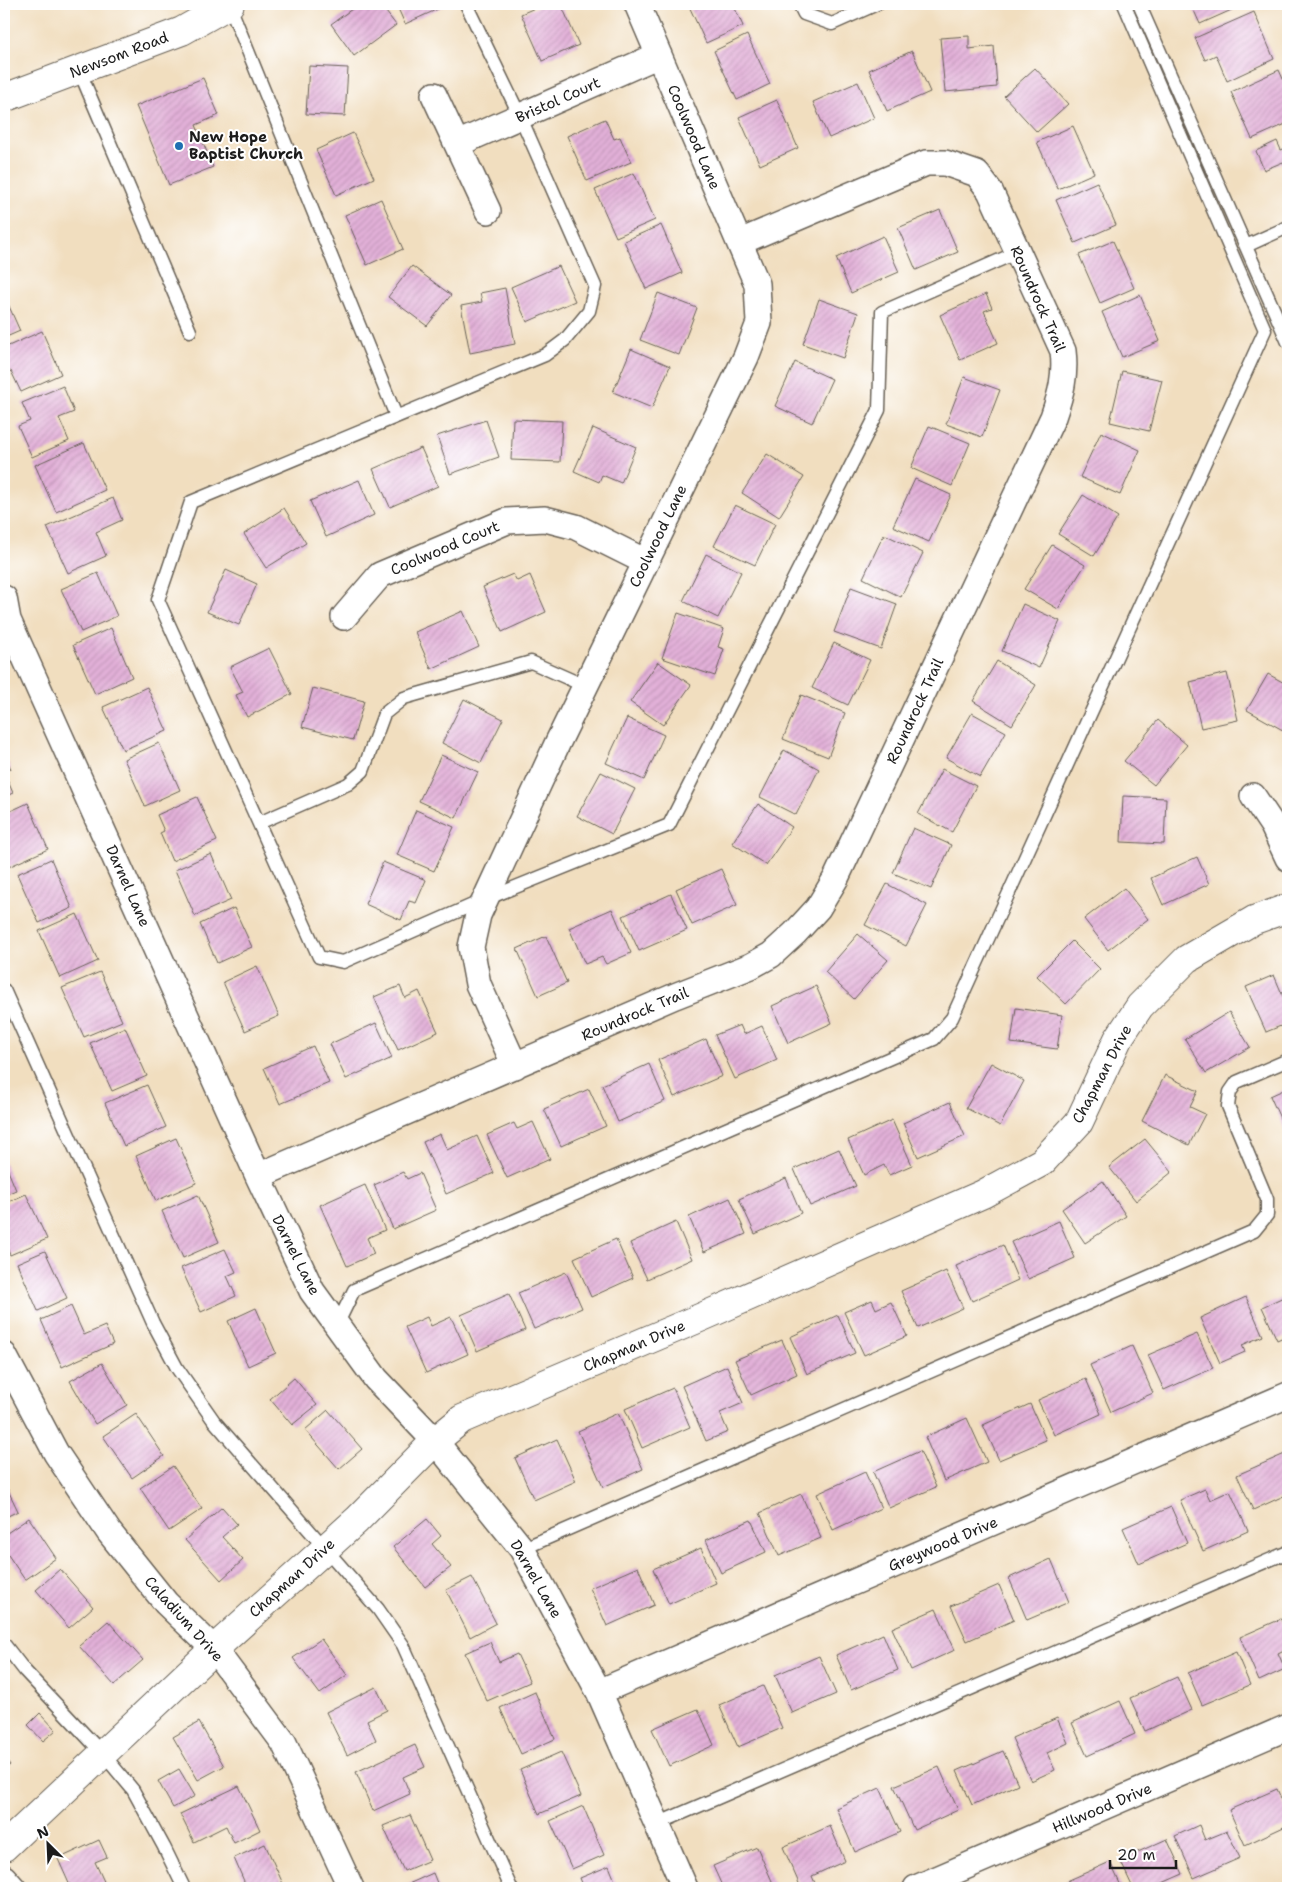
<svg xmlns="http://www.w3.org/2000/svg" width="1292" height="1892" font-family="'Shantell Sans',sans-serif">
  <defs>
    <pattern id="building-hatch" width="6" height="6" patternUnits="userSpaceOnUse" patternTransform="scale(1.25)"><rect width="6" height="6" fill="#e2b0d8"/><path d="M-1 1l2-2M0 6l6-6M5 7l2-2" fill="none" stroke="#c197b9"/></pattern>
  </defs>
  <rect width="100%" height="100%" fill="#fff"/>
  <filter id="ink" filterUnits="userSpaceOnUse"><feTurbulence type="fractalNoise" baseFrequency=".02" numOctaves="2"/><feDisplacementMap in="SourceGraphic" scale="10" xChannelSelector="R" yChannelSelector="G"/><feConvolveMatrix kernelMatrix="1 2 1 2 8 2 1 2 1" color-interpolation-filters="sRGB"/></filter>
  <filter id="wash" filterUnits="userSpaceOnUse"><feTurbulence type="fractalNoise" baseFrequency=".0096" numOctaves="4" result="noise"/><feDisplacementMap in="SourceGraphic" scale="20" xChannelSelector="R" yChannelSelector="G"/><feGaussianBlur stdDeviation="1.12" result="paint"/><feColorMatrix in="noise" values="0 0 0 0 0 0 0 0 0 0 0 0 0 0 0 0 0 1.4 0 .05"/><feComposite in="paint" operator="in"/></filter>
  <g filter="url(#wash)">
    <rect width="100%" height="100%" fill="#f1debf"/>
    <g id="blocks">
      <path fill="url(#building-hatch)" d="M359 4H380L396 25 354 56 331 24Z
        M396 4H449L405 24Z
        M544 4H561L579 45 542 61 521 14Z
        M688 4H733L743 26 706 43Z
        M1191 4H1245L1200 24Z
        M1254 12 1274 59 1227 81 1216 55 1205 60 1195 38Z
        M747 35 770 84 737 100 714 51Z
        M969 36V49L994 46 997 87 945 92 940 38Z
        M912 51 930 92 887 111 869 70Z
        M309 66 348 68 345 116 306 114Z
        M1035 68 1068 104 1037 132 1004 96Z
        M1279 70 1288 90V123L1252 139 1231 92Z
        M203 78 219 115 196 125 213 167 169 185 136 106Z
        M858 82 874 118 829 138 813 102Z
        M777 100 798 148 760 165 739 117Z
        M605 119 614 139 620 137 631 162 587 181 567 136Z
        M1073 126 1094 173 1058 189 1037 142Z
        M353 133 374 178 336 195 316 150Z
        M1277 141 1281 150 1288 147V175L1283 162 1264 170 1256 151Z
        M634 173 655 220 616 237 595 190Z
        M1097 182 1116 225 1075 243 1056 200Z
        M381 199 403 249 367 265 345 215Z
        M940 210 958 252 916 270 898 228Z
        M661 225 682 273 646 289 624 241Z
        M883 236 899 272 851 293 836 258Z
        M1113 241 1134 288 1100 303 1079 255Z
        M412 266 451 295 427 326 388 297Z
        M559 266 575 301 527 322 511 287Z
        M505 288 515 344 470 353 461 306 482 302 480 293Z
        M658 293 697 308 679 355 640 340Z
        M986 294 992 308 984 311 998 343 960 360 940 315Z
        M4 295 20 331 4 338Z
        M1140 295 1160 341 1122 357 1102 312Z
        M819 299 858 313 843 358 803 344Z
        M42 331 61 374 21 392 11 371 4 374V348Z
        M631 349 670 366 652 408 613 392Z
        M795 362 832 379 812 423 775 406Z
        M1122 371 1162 380 1149 431 1110 422Z
        M964 377 1000 390 982 437 946 424Z
        M63 386 74 412 59 418 69 441 32 457 18 426 30 421 22 403Z
        M513 419 562 421 560 462 511 460Z
        M486 420 499 457 450 474 437 436Z
        M929 426 970 443 952 486 911 468Z
        M593 428 636 447 621 483 602 475 599 482 574 471Z
        M1101 432 1140 450 1120 495 1080 477Z
        M84 443 105 490 56 512 35 465Z
        M421 448 438 486 390 507 373 469Z
        M767 454 804 477 779 517 742 493Z
        M915 479 951 495 929 542 893 526Z
        M359 480 374 515 326 537 310 501Z
        M1083 495 1118 517 1094 556 1058 534Z
        M113 498 122 520 96 532 106 556 68 573 47 527Z
        M735 505 775 524 755 565 714 546Z
        M284 508 306 543 266 568 244 534Z
        M884 534 923 553 901 597 863 578Z
        M1052 545 1085 565 1058 609 1024 589Z
        M706 554 741 572 718 618 683 601Z
        M226 570 257 584 239 625 207 612Z
        M98 573 117 616 81 632 61 589Z
        M513 574 517 581 530 575 546 612 502 632 483 587Z
        M851 587 897 604 881 649 834 632Z
        M1023 604 1060 621 1039 668 1002 651Z
        M463 611 479 647 431 669 415 632Z
        M678 613 724 629 718 647 724 649 715 676 662 658Z
        M111 628 132 677 95 694 73 645Z
        M834 643 870 660 848 705 812 688Z
        M269 648 292 694 247 717 236 695 243 692 230 667Z
        M997 661 1036 685 1012 725 973 701Z
        M658 662 691 685 663 725 630 702Z
        M1227 673 1238 720 1201 728 1190 682Z
        M1268 674 1288 685V733L1247 710Z
        M147 687 167 731 123 750 103 707Z
        M313 688 364 701 353 740 302 727Z
        M801 695 845 713 828 757 783 739Z
        M464 699 503 719 481 763 442 743Z
        M972 713 1006 732 980 777 946 758Z
        M627 718 664 735 644 780 606 763Z
        M1158 720 1187 745 1154 785 1124 761Z
        M159 743 180 790 145 806 124 759Z
        M784 750 819 769 796 815 760 797Z
        M4 754 11 769 4 772 13 793 4 797Z
        M441 755 478 772 456 818 419 801Z
        M942 769 976 786 952 832 918 814Z
        M601 772 635 789 612 834 577 816Z
        M1123 796 1166 798 1164 844 1121 842Z
        M197 797 217 841 172 861 160 833 164 831 157 815Z
        M28 803 48 849 4 869V814Z
        M758 804 792 827 766 865 732 843Z
        M416 810 454 827 434 871 397 855Z
        M913 828 951 845 931 889 893 873Z
        M211 854 231 900 195 916 175 870Z
        M1197 857 1209 884 1163 905 1151 878Z
        M51 859 72 908 39 923 17 874Z
        M383 862 426 880 416 903 409 901 401 920 365 904Z
        M721 869 737 905 692 925 676 889Z
        M887 884 927 905 906 946 865 925Z
        M1124 888 1148 919 1108 950 1084 919Z
        M671 894 687 930 639 951 623 916Z
        M234 908 252 947 217 963 200 924Z
        M612 909 631 953 606 964 602 957 585 964 569 928Z
        M77 914 98 961 60 978 39 931Z
        M858 934 888 960 854 999 825 972Z
        M546 936 567 983 538 996 517 949Z
        M1072 941 1100 969 1066 1004 1037 976Z
        M257 966 279 1016 245 1031 223 982Z
        M100 972 122 1021 84 1037 62 988Z
        M1274 975 1288 1008V1023L1266 1032 1246 987Z
        M400 986 405 998 419 991 438 1032 398 1050 374 997Z
        M816 986 832 1023 788 1043 772 1006Z
        M1016 1008 1062 1015 1057 1049 1011 1043Z
        M1229 1012 1250 1047 1206 1073 1185 1039Z
        M376 1023 392 1058 346 1079 330 1044Z
        M740 1025 744 1034 762 1026 777 1060 735 1079 715 1035Z
        M125 1027 147 1076 112 1091 90 1043Z
        M706 1039 722 1076 674 1097 658 1060Z
        M313 1046 329 1083 280 1104 264 1068Z
        M991 1063 1024 1081 1000 1126 966 1108Z
        M649 1064 665 1101 618 1122 602 1085Z
        M1165 1075 1198 1091 1190 1107 1205 1114 1189 1145 1142 1121Z
        M147 1085 166 1127 124 1146 105 1103Z
        M1288 1088V1136L1270 1096Z
        M589 1089 606 1126 561 1146 544 1109Z
        M950 1102 965 1136 918 1157 903 1123Z
        M892 1120 912 1165 889 1175 884 1165 864 1175 848 1140Z
        M533 1122 550 1159 507 1178 487 1135 514 1123 517 1129Z
        M440 1134 447 1150 477 1136 494 1173 446 1194 423 1142Z
        M176 1138 196 1183 156 1201 136 1156Z
        M1145 1139 1172 1172 1136 1201 1109 1167Z
        M839 1149 856 1186 810 1206 794 1169Z
        M4 1161 16 1190 4 1195Z
        M403 1172 407 1179 420 1173 436 1210 393 1229 374 1185Z
        M786 1178 801 1213 755 1234 739 1199Z
        M1103 1181 1126 1216 1085 1243 1062 1209Z
        M365 1185 385 1230 367 1238 374 1254 347 1266 320 1205Z
        M26 1194 47 1239 10 1255 4 1241V1204Z
        M198 1195 219 1242 183 1258 162 1211Z
        M730 1198 746 1234 704 1252 689 1217Z
        M1059 1221 1075 1258 1028 1279 1011 1242Z
        M676 1222 692 1259 647 1279 630 1243Z
        M616 1239 633 1278 591 1297 574 1258Z
        M1003 1245 1018 1280 972 1301 956 1266Z
        M225 1249 236 1272 227 1276 236 1296 201 1312 181 1268Z
        M45 1251 67 1298 38 1311 17 1263Z
        M946 1271 963 1308 918 1328 901 1291Z
        M566 1272 582 1308 534 1329 518 1293Z
        M509 1294 525 1330 477 1351 461 1315Z
        M1288 1295V1335L1277 1340 1262 1307Z
        M1246 1297 1263 1336 1242 1345 1245 1352 1220 1363 1200 1318Z
        M872 1300 876 1309 891 1302 907 1336 864 1355 844 1312Z
        M71 1306 84 1335 105 1326 113 1344 62 1367 41 1320Z
        M256 1308 276 1353 248 1366 228 1321Z
        M838 1315 855 1353 807 1374 790 1337Z
        M427 1317 431 1326 451 1317 468 1354 426 1373 405 1327Z
        M1197 1334 1213 1368 1164 1390 1148 1355Z
        M782 1340 797 1374 751 1395 735 1360Z
        M1132 1346 1153 1393 1111 1412 1090 1365Z
        M102 1363 127 1405 95 1424 70 1381Z
        M727 1366 743 1403 720 1413 728 1432 706 1441 682 1386Z
        M294 1378 317 1405 292 1425 270 1399Z
        M1086 1379 1101 1414 1054 1435 1038 1400Z
        M673 1388 690 1427 642 1448 625 1409Z
        M1030 1404 1046 1440 999 1460 983 1425Z
        M328 1410 362 1449 339 1469 305 1430Z
        M618 1413 643 1469 603 1487 578 1431Z
        M136 1414 164 1456 132 1478 103 1436Z
        M967 1418 987 1462 944 1481 925 1437Z
        M557 1439 576 1481 534 1500 515 1458Z
        M920 1451 936 1487 889 1508 873 1472Z
        M1287 1453 1288 1456V1494L1253 1510 1237 1475Z
        M173 1466 202 1509 169 1531 140 1488Z
        M865 1472 881 1508 833 1530 817 1494Z
        M4 1482 18 1511 4 1518Z
        M1205 1489 1210 1500 1230 1491 1248 1531 1203 1551 1180 1500Z
        M801 1494 821 1538 779 1556 760 1513Z
        M222 1507 237 1524 222 1537 243 1560 221 1580 185 1540Z
        M1171 1507 1187 1543 1139 1564 1123 1528Z
        M29 1518 56 1558 25 1580 4 1549V1535Z
        M427 1519 441 1536 432 1544 451 1567 425 1587 393 1547Z
        M751 1520 766 1552 721 1573 706 1540Z
        M701 1548 716 1583 669 1604 653 1569Z
        M1051 1559 1069 1602 1027 1620 1009 1578Z
        M638 1567 654 1605 607 1626 590 1588Z
        M60 1569 93 1607 69 1628 36 1590Z
        M472 1577 496 1623 470 1637 446 1590Z
        M999 1585 1014 1620 967 1641 951 1606Z
        M936 1609 955 1650 911 1670 892 1628Z
        M1281 1619 1288 1635V1648L1278 1653 1285 1669 1259 1681 1240 1637Z
        M108 1621 143 1660 114 1685 79 1646Z
        M883 1634 898 1670 851 1690 836 1655Z
        M321 1639 347 1675 320 1694 293 1658Z
        M490 1642 499 1662 517 1654 530 1682 487 1701 465 1653Z
        M1236 1652 1250 1685 1202 1705 1188 1673Z
        M819 1656 836 1694 792 1713 775 1675Z
        M1177 1677 1192 1710 1145 1731 1130 1698Z
        M763 1686 782 1728 738 1747 719 1705Z
        M376 1687 387 1710 367 1720 376 1740 347 1755 326 1712Z
        M535 1692 555 1739 521 1754 500 1708Z
        M1120 1701 1135 1734 1087 1756 1072 1723Z
        M698 1709 714 1745 669 1766 652 1729Z
        M40 1713 56 1730 43 1741 28 1725Z
        M1057 1718 1068 1743 1047 1753 1055 1770 1031 1781 1012 1738Z
        M199 1722 224 1766 198 1780 173 1737Z
        M415 1745 425 1767 403 1777 410 1794 373 1811 356 1772Z
        M1003 1751 1018 1784 972 1805 957 1771Z
        M561 1752 581 1796 539 1814 520 1770Z
        M4 1757 10 1765 4 1770Z
        M939 1767 958 1810 914 1830 894 1786Z
        M179 1769 195 1796 173 1808 158 1781Z
        M239 1786 260 1830 234 1843 226 1826 194 1842 180 1814Z
        M880 1788 900 1832 855 1852 836 1808Z
        M1277 1789 1288 1814V1825L1245 1845 1229 1810Z
        M583 1806 604 1855 572 1869 550 1821Z
        M410 1815 430 1860 404 1871 383 1826Z
        M1199 1825 1205 1840 1227 1831 1240 1858 1194 1878 1175 1836Z
        M830 1826 845 1861 812 1876 817 1888H801L783 1847Z
        M1167 1839 1183 1874 1151 1888H1133L1120 1860Z
        M99 1840 107 1857 95 1862 107 1888H71L58 1859Z
        M265 1844 284 1886 280 1888H247L234 1858Z
        M757 1847 775 1888H723L713 1866Z
        M1110 1862 1122 1888H1070L1067 1881Z
        M609 1866 618 1888H584L580 1878Z
        M433 1873 439 1888H405L404 1886Z"/>
    </g>
  </g>
  <g filter="url(#ink)">
    <use href="#blocks" fill-opacity="0" stroke="#676055" stroke-width="1"/>
    <g fill="none" stroke-linecap="round" stroke-linejoin="round">
      <defs>
        <path id="service" d="M229 4 396 416
          M466 4 520 116 595 286 589 311 565 340 545 355 191 502 158 600 319 957 343 962 486 899 669 825 879 410 882 312 1018 252
          M799 4 804 14 832 24 877 4
          M1139 4 1288 342
          M79 70 190 331
          M1246 246 1288 227
          M259 823 348 784 363 771 384 714 404 698 531 662 585 686
          M4 990 153 1323 177 1368 214 1421 378 1609 403 1645 511 1888
          M337 1325 354 1290 934 1039 952 1018 1265 330 1124 4
          M522 1549 1254 1231 1267 1215V1199L1228 1106 1230 1092 1237 1082 1288 1060
          M4 1644 25 1671 103 1754 133 1790 164 1847 184 1888
          M657 1824 1288 1552"/>
        <path id="minor" d="M434 95 488 211
          M457 144 659 55
          M4 598 8 620 258 1176 312 1291 376 1379 435 1441 522 1549 599 1692 685 1888
          M344 617 380 575 507 521 545 519 576 527 646 562
          M1253 796 1273 826 1288 858
          M515 1066 478 984 471 947 478 915 558 742 746 357 759 323 757 284 637 4
          M258 1176 675 996 751 966 771 955 795 933 818 908 836 878 1053 417C1061 394 1066 375 1063 351L990 191 977 174 945 163H926L740 242
          M4 1355 56 1453 109 1532 166 1603 214 1649 284 1743 351 1888
          M599 1692 1288 1395
          M4 1878 13 1888
          M916 1888 1288 1727"/>
        <path id="tertiary" d="M4 98 182 31 230 4
          M4 1847 214 1649 357 1520 435 1441 462 1419 702 1317 983 1194 1042 1162 1079 1122 1118 1039 1140 1006 1187 959 1254 920 1288 908"/>
      </defs>
      <use href="#service" stroke="#676055" stroke-width="15"/>
      <use href="#minor" stroke="#676055" stroke-width="28"/>
      <use href="#tertiary" stroke="#676055" stroke-width="30"/>
      <use href="#service" stroke="#fff" stroke-width="12"/>
      <use href="#minor" stroke="#fff" stroke-width="25"/>
      <use href="#tertiary" stroke="#fff" stroke-width="28"/>
    </g>
  </g>
  <circle fill="#1f6fb2" stroke="#fff" stroke-width="2" cx="179" cy="146" r="5"/>
  <g text-anchor="middle" stroke-width="4" stroke-linejoin="round" paint-order="stroke">
    <g font-size="15" fill="#1c1c1c" stroke="#fff">
      <text transform="translate(119 55) rotate(-21)" y="5">Newsom Road</text>
      <text transform="translate(558 100) rotate(-24)" y="5">Bristol Court</text>
      <text transform="translate(694 137) rotate(67)" y="5">Coolwood Lane</text>
      <text transform="translate(1038 299) rotate(66)" y="5">Roundrock Trail</text>
      <text transform="translate(658 536) rotate(-64)" y="5">Coolwood Lane</text>
      <text transform="translate(445 548) rotate(-23)" y="5">Coolwood Court</text>
      <text transform="translate(915 711) rotate(-65)" y="5">Roundrock Trail</text>
      <text transform="translate(128 886) rotate(66)" y="5">Darnel Lane</text>
      <text transform="translate(635 1014) rotate(-23)" y="5">Roundrock Trail</text>
      <text transform="translate(1102 1074) rotate(-62)" y="5">Chapman Drive</text>
      <text transform="translate(296 1255) rotate(63)" y="5">Darnel Lane</text>
      <text transform="translate(634 1346) rotate(-23)" y="5">Chapman Drive</text>
      <text transform="translate(943 1544) rotate(-23)" y="5">Greywood Drive</text>
      <text transform="translate(292 1578) rotate(-42)" y="5">Chapman Drive</text>
      <text transform="translate(536 1579) rotate(60)" y="5">Darnel Lane</text>
      <text transform="translate(184 1619) rotate(48)" y="5">Caladium Drive</text>
      <text transform="translate(1102 1808) rotate(-23)" y="5">Hillwood Drive</text>
    </g>
    <g font-size="15" font-weight="bold" fill="#1c1c1c" stroke="#fff" text-anchor="start">
      <text x="189" y="142">New Hope<tspan x="189" dy="17">Baptist Church</tspan></text>
    </g>
  </g>
  <rect width="1292" height="1892" fill="none" stroke="#fff" stroke-width="20"/>
  <g transform="translate(48 1844) rotate(336)" stroke="#ffffff" stroke-width="4" paint-order="stroke">
  <path d="M0-4L9 19L0 12L-9 19Z" fill="#1c1c1c"/>
  <text y="-8" font-size="14" font-weight="bold" text-anchor="middle" fill="#1c1c1c">N</text>
  </g>
  <path d="M1110 1860v8h66v-8" fill="none" stroke="#1c1c1c" stroke-width="2.5"/>
  <text x="1117" y="1860" font-size="15" fill="#1c1c1c" stroke="#ffffff" stroke-width="4" paint-order="stroke">20 m</text>
</svg>
